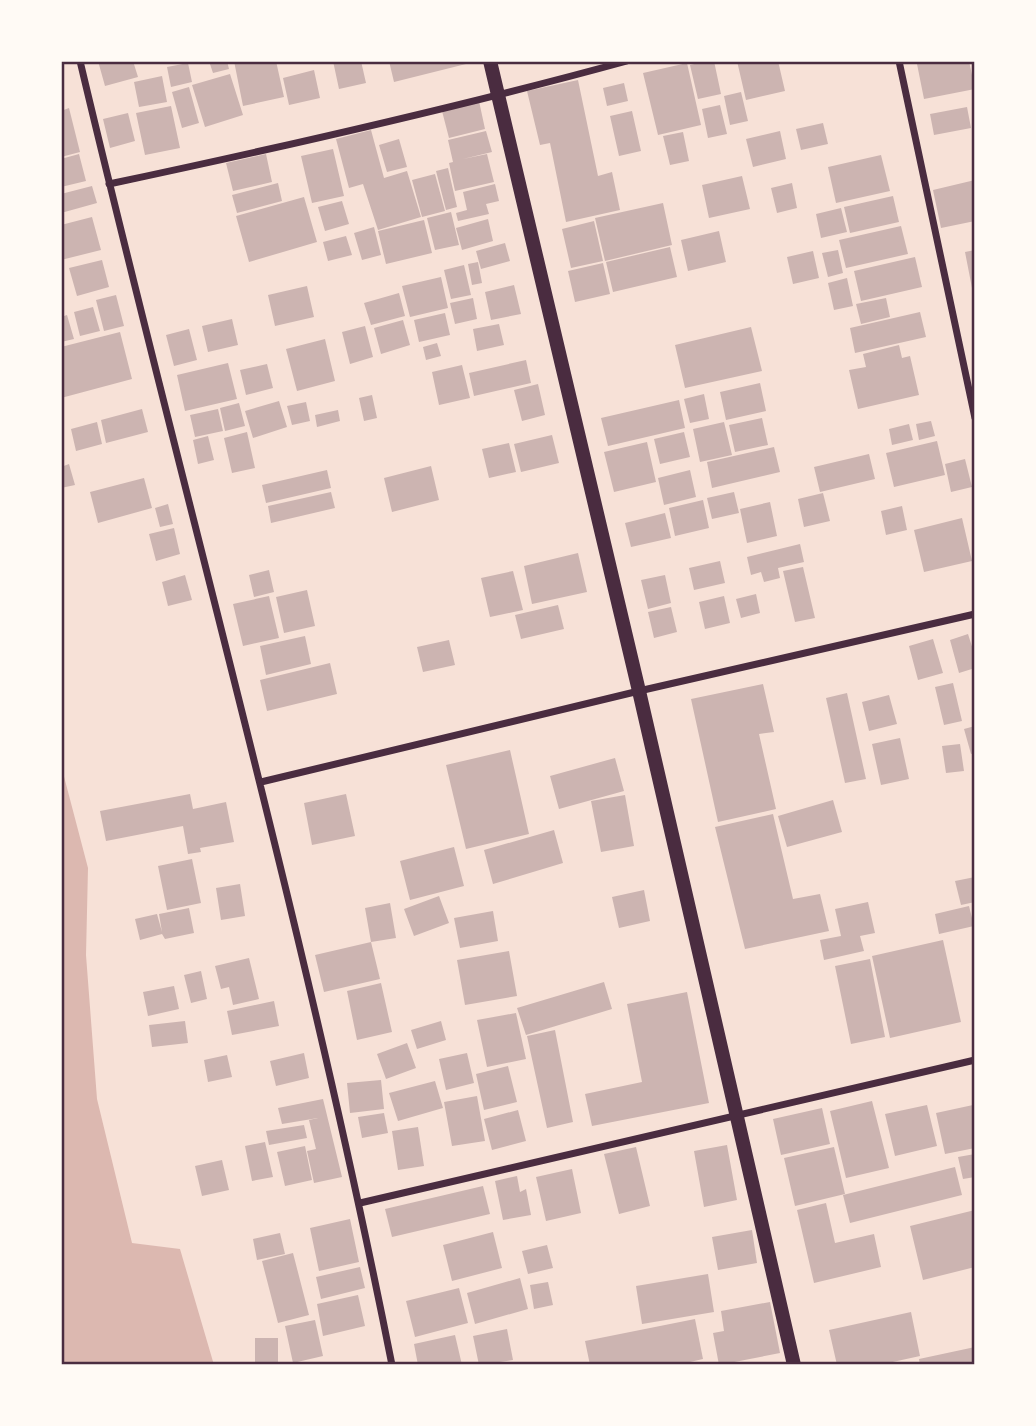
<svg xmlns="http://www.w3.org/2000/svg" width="1036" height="1426" font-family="'Alegreya Sans',sans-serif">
  <rect width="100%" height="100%" fill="#f7e1d7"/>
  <path fill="#dcb8b0" d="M61 765 88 868 86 955 97 1099 132 1243 180 1249 214 1365H61Z"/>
  <path fill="#ccb4b1" d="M98 61H133L138 77 105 86Z
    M209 61H227L229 69 213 73Z
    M234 61H276L284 97 243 106Z
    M333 61H361L366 83 339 89Z
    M389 61H473L474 62 394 82Z
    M707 61H714L721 94 698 99 690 65Z
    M737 61H778L785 91 746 100Z
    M933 61H969L975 89 924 99 917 64Z
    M188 63 192 82 171 87 167 67Z
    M687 63 701 125 658 135 643 73Z
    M314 70 320 98 289 105 283 78Z
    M230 74 243 115 205 127 192 85Z
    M162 76 167 102 139 107 134 82Z
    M578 80 598 176 612 172 620 210 566 222 550 143 540 145 527 91Z
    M624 83 628 101 607 106 603 88Z
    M189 87 199 123 182 128 172 92Z
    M741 92 748 121 730 125 724 96Z
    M479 101 485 129 449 138 442 111Z
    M720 105 727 134 708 138 702 109Z
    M171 106 180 148 145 155 136 113Z
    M967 107 971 128 934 135 930 114Z
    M69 108 80 152 61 157V111Z
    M632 111 641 151 619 156 610 116Z
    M128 113 135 141 110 148 103 119Z
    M823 123 828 144 801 150 796 129Z
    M371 130 384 178 407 171 421 217 378 230 363 184 349 188 336 139Z
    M486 131 492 152 463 159 487 154 494 182 455 191 449 163 453 162 448 140Z
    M780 131 786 159 753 167 746 139Z
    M683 132 689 161 670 165 663 136Z
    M399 139 407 167 387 172 379 145Z
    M333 149 344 196 312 203 301 156Z
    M79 154 86 181 61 187V159Z
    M266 154 272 182 233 191 226 163Z
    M881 155 890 191 836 203 828 167Z
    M448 168 457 207 446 210 436 171Z
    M435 174 445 211 422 217 412 180Z
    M742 176 750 209 709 218 702 185Z
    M975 180V221L941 228 933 190Z
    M278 183 282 201 237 213 232 195Z
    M792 183 797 208 777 213 771 188Z
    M495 184 499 201 486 204 489 214 458 221 456 213 467 210 463 192Z
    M92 186 97 203 61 213V194Z
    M893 196 899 222 850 233 844 207Z
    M304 197 317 242 249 262 236 216Z
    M342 201 349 224 325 231 318 207Z
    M663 203 672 245 605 261 595 218Z
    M841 208 847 232 821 238 816 214Z
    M451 212 459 245 435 250 427 218Z
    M92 217 101 250 61 260V225Z
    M488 219 493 241 462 250 456 228Z
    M424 220 432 253 386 264 378 231Z
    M594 221 603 261 571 268 562 229Z
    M901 226 908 254 846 268 839 240Z
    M374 227 381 255 362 260 354 233Z
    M719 231 726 262 688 271 681 240Z
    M346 236 352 255 328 261 323 242Z
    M505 243 510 261 481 269 476 251Z
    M670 247 677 277 613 292 606 262Z
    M838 250 843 273 828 277 822 253Z
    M975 250V288H972L965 252Z
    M813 251 819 278 793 284 787 257Z
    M915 257 922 287 861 301 854 271Z
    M102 260 109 287 77 296 69 268Z
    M478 262 482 283 472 285 468 264Z
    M603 263 610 294 575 302 568 271Z
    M464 265 471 295 451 299 444 270Z
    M441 277 448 308 410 317 402 286Z
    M847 278 853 306 834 310 828 283Z
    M514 285 521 314 491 320 485 292Z
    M307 286 314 317 275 326 268 295Z
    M399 293 405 316 371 325 364 303Z
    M116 295 124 326 104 331 96 300Z
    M473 298 477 319 455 324 450 303Z
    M886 298 890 317 861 324 856 304Z
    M93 307 100 331 80 336 74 312Z
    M920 312 926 337 855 353 850 328Z
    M445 313 450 335 419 342 414 320Z
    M67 315 74 339 61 342V317Z
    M232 319 238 345 208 352 202 326Z
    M403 320 410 345 381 354 374 328Z
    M499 324 504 345 477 351 473 329Z
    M365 326 373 357 350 364 342 332Z
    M751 327 762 371 685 388 675 345Z
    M189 329 197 360 174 366 166 335Z
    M120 332 132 379 61 398V347Z
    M325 339 335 381 297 391 286 349Z
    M437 343 441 356 426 360 423 347Z
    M899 345 902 358 910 356 919 395 858 409 849 370 866 367 863 354Z
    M526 360 531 383 474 396 469 373Z
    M228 363 237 399 185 411 177 375Z
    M267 364 273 388 246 395 240 370Z
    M462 365 470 398 439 405 432 372Z
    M760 383 766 411 726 420 720 392Z
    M538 384 545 415 522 421 514 390Z
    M704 394 709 419 690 423 684 399Z
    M372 395 377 418 364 421 359 398Z
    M679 400 685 428 608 446 601 418Z
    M279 401 287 427 253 438 245 411Z
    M306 402 310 421 292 425 287 406Z
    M239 403 245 426 225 431 220 408Z
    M142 409 148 432 106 443 101 420Z
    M218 409 223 431 195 437 190 415Z
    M338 410 340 421 317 427 315 415Z
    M762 418 768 445 735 452 729 425Z
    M931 421 935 436 919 440 916 424Z
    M97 422 102 444 76 451 71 429Z
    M724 422 732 455 700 462 693 429Z
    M909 424 913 440 892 445 889 429Z
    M247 432 255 468 232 473 224 438Z
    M684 432 690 457 660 464 654 439Z
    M552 435 559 463 521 472 514 444Z
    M208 436 214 460 198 464 193 440Z
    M937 441 945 475 894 487 886 453Z
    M647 442 656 482 614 492 604 452Z
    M509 443 516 472 489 478 482 449Z
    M774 447 780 472 712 488 707 462Z
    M869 454 875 479 820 492 814 467Z
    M965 459 972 487 951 492 945 464Z
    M69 464 75 485 61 488V467Z
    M431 466 439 500 392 512 384 478Z
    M327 470 331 488 266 503 262 485Z
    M690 470 696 497 664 505 658 478Z
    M144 478 152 508 98 523 90 492Z
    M331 492 335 508 271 523 268 506Z
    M734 492 739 513 712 519 707 498Z
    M823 493 830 521 804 527 798 499Z
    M703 500 709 528 675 536 669 508Z
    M770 502 777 536 747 543 740 509Z
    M168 504 173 524 160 527 155 508Z
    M902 506 907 530 886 535 881 511Z
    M665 513 671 538 631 547 625 523Z
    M962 518 972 561 924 572 914 530Z
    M174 528 180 554 156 561 149 534Z
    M800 544 804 562 778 568 780 578 764 582 761 572 751 575 747 557Z
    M578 553 587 592 532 604 524 566Z
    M720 561 725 583 694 590 689 568Z
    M803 567 815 618 795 622 783 571Z
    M269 570 274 592 254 597 249 575Z
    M513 571 523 610 490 617 481 578Z
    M185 575 192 600 168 606 162 582Z
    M665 575 671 603 648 609 641 580Z
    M307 590 315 626 284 633 276 597Z
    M756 594 760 613 741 618 736 599Z
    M269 596 279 638 243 646 233 604Z
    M724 596 730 623 705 629 699 602Z
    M558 605 564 629 521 639 515 615Z
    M671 607 677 632 654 638 648 612Z
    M968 634 975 656V668L959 673 950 640Z
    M305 636 311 664 266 675 260 646Z
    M933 639 943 673 918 680 909 646Z
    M449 640 455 665 423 672 417 647Z
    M330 663 337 694 267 711 260 680Z
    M953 683 962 721 944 725 935 687Z
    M763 684 774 732 759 734 776 809 718 822 691 699Z
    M847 693 866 779 845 783 826 698Z
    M889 695 897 724 869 731 862 702Z
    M975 726V753L971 754 964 729Z
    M900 738 909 779 881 785 872 744Z
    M960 744 964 771 946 773 942 746Z
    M510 750 529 834 466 849 446 765Z
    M615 758 624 791 559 809 550 776Z
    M190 794 193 809 226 802 234 842 200 848 201 852 188 854 183 826 106 841 100 811Z
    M346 794 355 836 312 845 304 803Z
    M625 795 634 846 601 852 591 801Z
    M833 800 842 832 787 847 778 816Z
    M773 814 793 899 820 894 829 931 745 949 715 827Z
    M554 830 563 863 493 884 484 850Z
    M454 847 464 886 410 900 400 861Z
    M192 859 201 903 167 910 158 866Z
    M975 877V902L961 905 955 881Z
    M240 884 245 916 221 920 216 888Z
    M644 890 650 921 619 928 612 897Z
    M439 896 449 923 414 936 404 909Z
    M868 902 875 933 860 936 864 951 824 960 820 940 841 936 835 909Z
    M390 903 396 938 371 942 365 908Z
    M969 906 974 926 939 934 935 914Z
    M189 908 194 933 165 939 162 934 140 940 135 919 157 914 162 932 159 914Z
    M493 911 498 941 460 948 454 918Z
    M943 940 961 1022 890 1038 872 956Z
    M371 942 380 979 324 992 315 955Z
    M509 951 517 996 465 1005 457 960Z
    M249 958 259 999 233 1005 229 987 221 989 215 966Z
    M870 959 885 1037 851 1044 835 966Z
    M201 971 207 999 191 1003 184 975Z
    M604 982 612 1009 526 1035 517 1008Z
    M381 983 392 1032 357 1040 347 991Z
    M174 986 179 1009 148 1016 143 992Z
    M687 992 709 1103 592 1126 585 1094 642 1082 627 1004Z
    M274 1001 279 1026 232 1035 227 1011Z
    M516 1013 526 1059 487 1067 477 1020Z
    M185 1021 188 1043 152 1047 149 1025Z
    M441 1021 446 1040 417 1049 411 1030Z
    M555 1030 573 1122 547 1128 527 1036Z
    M407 1043 416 1068 386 1079 377 1054Z
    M304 1053 309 1078 276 1086 270 1061Z
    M467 1053 474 1083 446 1090 439 1059Z
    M227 1055 232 1077 208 1082 204 1060Z
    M508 1066 517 1102 484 1110 476 1074Z
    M381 1080 384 1109 350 1113 347 1083Z
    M435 1081 443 1108 398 1121 389 1093Z
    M477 1096 485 1141 452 1146 444 1102Z
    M323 1099 342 1177 314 1183 307 1151 316 1149 309 1120 318 1118 282 1124 278 1108Z
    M872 1101 889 1168 846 1178 830 1111Z
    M927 1105 937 1146 895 1156 885 1114Z
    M973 1105 975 1148 945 1154 936 1113Z
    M822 1108 830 1144 781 1155 773 1119Z
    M518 1110 526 1141 492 1150 484 1119Z
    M384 1113 388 1133 362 1138 358 1117Z
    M304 1125 307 1138 269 1145 266 1131Z
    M418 1127 424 1166 398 1170 392 1131Z
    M265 1142 273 1177 252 1181 245 1146Z
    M727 1145 737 1200 704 1207 694 1151Z
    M305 1146 312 1180 285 1186 277 1152Z
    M636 1147 650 1206 619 1214 604 1154Z
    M834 1147 845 1194 795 1206 784 1158Z
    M975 1154V1177L963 1179 958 1157Z
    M222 1160 229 1190 202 1196 195 1166Z
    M955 1167 962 1195 850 1223 843 1195Z
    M572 1169 581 1213 546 1221 536 1177Z
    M517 1176 520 1192 526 1189 531 1215 503 1220 495 1181Z
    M483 1186 490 1214 392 1237 385 1209Z
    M826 1203 835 1243 874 1234 881 1267 814 1283 797 1210Z
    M975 1210V1267L923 1280 910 1226Z
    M350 1219 359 1262 319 1271 310 1228Z
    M752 1230 757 1263 718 1270 712 1237Z
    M493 1232 502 1268 452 1281 443 1245Z
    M280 1233 285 1254 257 1260 253 1239Z
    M547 1245 553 1268 528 1274 522 1251Z
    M293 1253 309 1315 278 1323 262 1261Z
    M360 1267 365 1288 321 1299 316 1277Z
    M708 1274 714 1312 642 1324 636 1286Z
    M520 1278 528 1309 475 1324 467 1293Z
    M548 1282 553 1305 534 1309 530 1285Z
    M459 1288 468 1323 415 1337 406 1301Z
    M358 1295 365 1326 323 1336 317 1304Z
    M770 1302 780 1353 719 1365 713 1333 724 1331 721 1311Z
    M911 1312 920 1356 879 1365H837L829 1330Z
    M695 1319 703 1359 677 1365H590L585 1341Z
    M315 1320 323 1356 293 1363 285 1326Z
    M507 1329 513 1360 479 1365 473 1336Z
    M455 1335 462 1365H418L414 1344Z
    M255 1338H278V1363H255Z
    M975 1347V1365H920L919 1359Z"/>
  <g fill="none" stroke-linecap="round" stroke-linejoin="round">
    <path stroke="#4a2c40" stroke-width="7" d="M80 61C183 496 305 926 392 1365
      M899 61 975 418
      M109 184C283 147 456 108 627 61
      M261 782 639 691 975 614
      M360 1203 975 1060"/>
    <path stroke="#4a2c40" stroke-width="14" d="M490 61 639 691 794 1365"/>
  </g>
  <rect width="1036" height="1426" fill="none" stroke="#fffaf5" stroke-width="126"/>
  <rect x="63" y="63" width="910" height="1300" fill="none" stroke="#4a2c40" stroke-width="2.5"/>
</svg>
